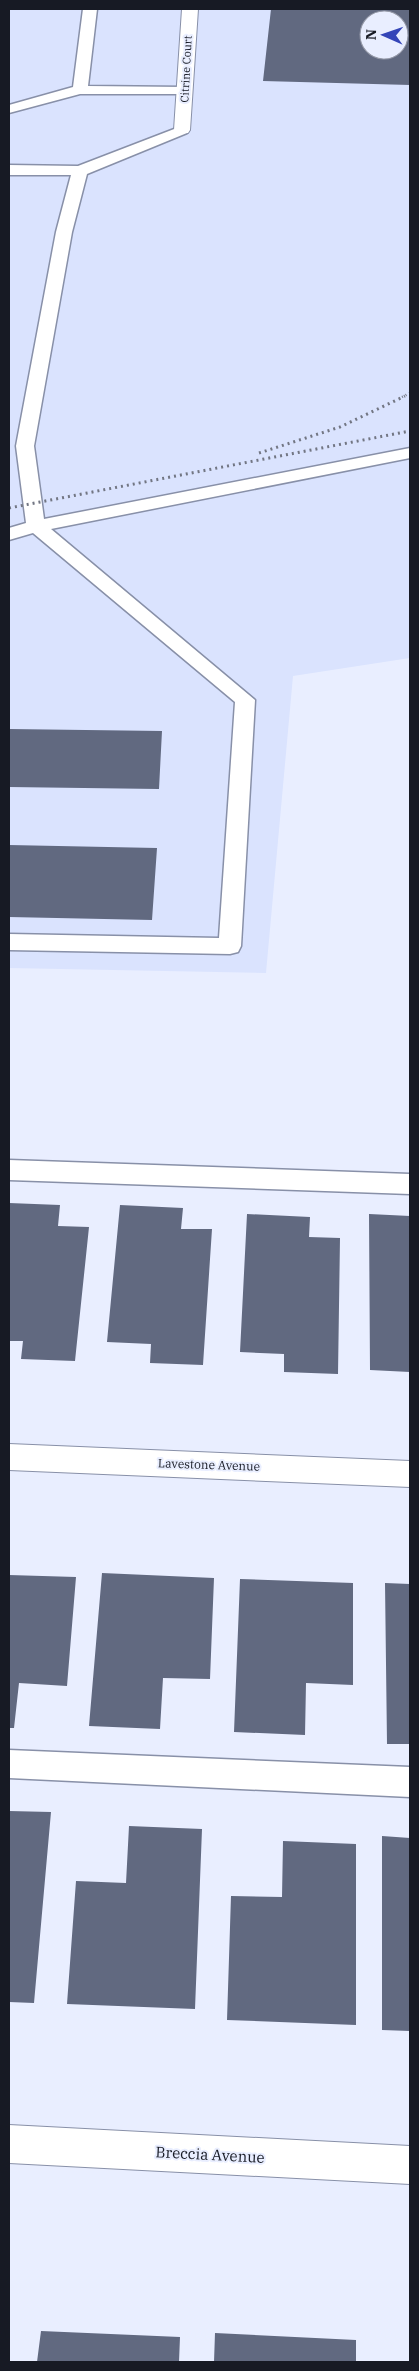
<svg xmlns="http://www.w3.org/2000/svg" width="419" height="2371" font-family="'IBM Plex Serif',serif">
  <rect width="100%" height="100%" fill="#e9eeff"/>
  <path fill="#dae3fe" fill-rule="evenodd" d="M9 9H410V658L293 676 266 973 9 968ZM369 20H399V50H369Z"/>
  <path fill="#616980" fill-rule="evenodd" d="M271 9H410V85L263 81ZM369 20H399V50H369Z
    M9 729 162 731 159 789 9 787Z
    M9 845 157 848 152 920 9 917Z
    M9 1203 60 1205 58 1226 89 1227 75 1361 21 1359 23 1341H9Z
    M120 1205 183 1208 181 1229H212L203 1365 150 1363 151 1344 107 1342Z
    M247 1214 310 1217 309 1237 340 1238 338 1374 284 1372V1354L240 1352Z
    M369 1214 410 1216V1372L370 1370Z
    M102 1573 214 1578 210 1679 163 1678 160 1729 89 1726Z
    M9 1575 76 1577 67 1686 19 1683 14 1728H9Z
    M240 1579 353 1583V1685L306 1683 305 1735 234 1732Z
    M385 1583 410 1584V1744H387Z
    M9 1811 51 1812 34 2003 9 2002Z
    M129 1826 202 1829 195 2009 67 2004 76 1881 126 1883Z
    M382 1836 410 1838V2031L382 2030Z
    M283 1841 356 1844V2025L227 2020 231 1896 282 1897Z
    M41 2331 180 2337 179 2362H37Z
    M215 2333 356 2340V2362H214Z"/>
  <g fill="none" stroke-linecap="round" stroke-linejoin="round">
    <defs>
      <path id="service" d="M83 9H97L88 86 184 87 189 88 191 91 189 94H80L9 113V105L73 87Z
        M182 126 187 127 189 130 187 133 87 174 72 232 34 446 44 519 410 448V458L51 529 255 700 241 946 238 952 230 954 9 950V934L219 938 235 702 33 533 9 540V528L26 523 16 446 56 232 71 175H9V165L78 166Z
        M9 1160 410 1174V1194L9 1180Z
        M9 1750 410 1767V1797L9 1778Z"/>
      <path id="minor" d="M182 9H198L190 130 188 133H176L174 130Z
        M9 1444 410 1461V1487L9 1470Z
        M9 2125 410 2146V2184L9 2163Z"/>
    </defs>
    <use href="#service" stroke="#8890a8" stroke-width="3"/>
    <use href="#minor" stroke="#8890a8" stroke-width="2"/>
    <use href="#service" fill="#fff" fill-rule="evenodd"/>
    <use href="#minor" fill="#fff" fill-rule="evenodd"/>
    <path stroke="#727683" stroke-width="2.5" stroke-dasharray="1 3" stroke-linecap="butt" d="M402 397 410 393"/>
    <path stroke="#727683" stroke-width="3" stroke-dasharray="2 4" stroke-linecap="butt" d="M259 453 340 427 405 396
      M9 508 410 431"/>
  </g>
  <g text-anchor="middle" stroke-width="4" stroke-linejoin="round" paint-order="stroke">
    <g font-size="11" fill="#171a24" stroke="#e9eeff">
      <text transform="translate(186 69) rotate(-87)" y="4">Citrine Court</text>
    </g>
    <g font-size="12" fill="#171a24" stroke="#e9eeff">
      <text transform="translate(209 1465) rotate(2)" y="4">Lavestone Avenue</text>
    </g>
    <g font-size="15" fill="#171a24" stroke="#e9eeff">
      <text transform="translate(210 2155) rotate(3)" y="5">Breccia Avenue</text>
    </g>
  </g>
  <rect width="419" height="2371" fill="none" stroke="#171a24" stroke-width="20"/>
  <g transform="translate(384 35) rotate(272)"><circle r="24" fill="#e9eeff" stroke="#9599a7"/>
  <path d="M0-4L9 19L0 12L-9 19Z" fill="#3445b8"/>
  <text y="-8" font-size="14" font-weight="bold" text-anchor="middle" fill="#171a24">N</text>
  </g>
</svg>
